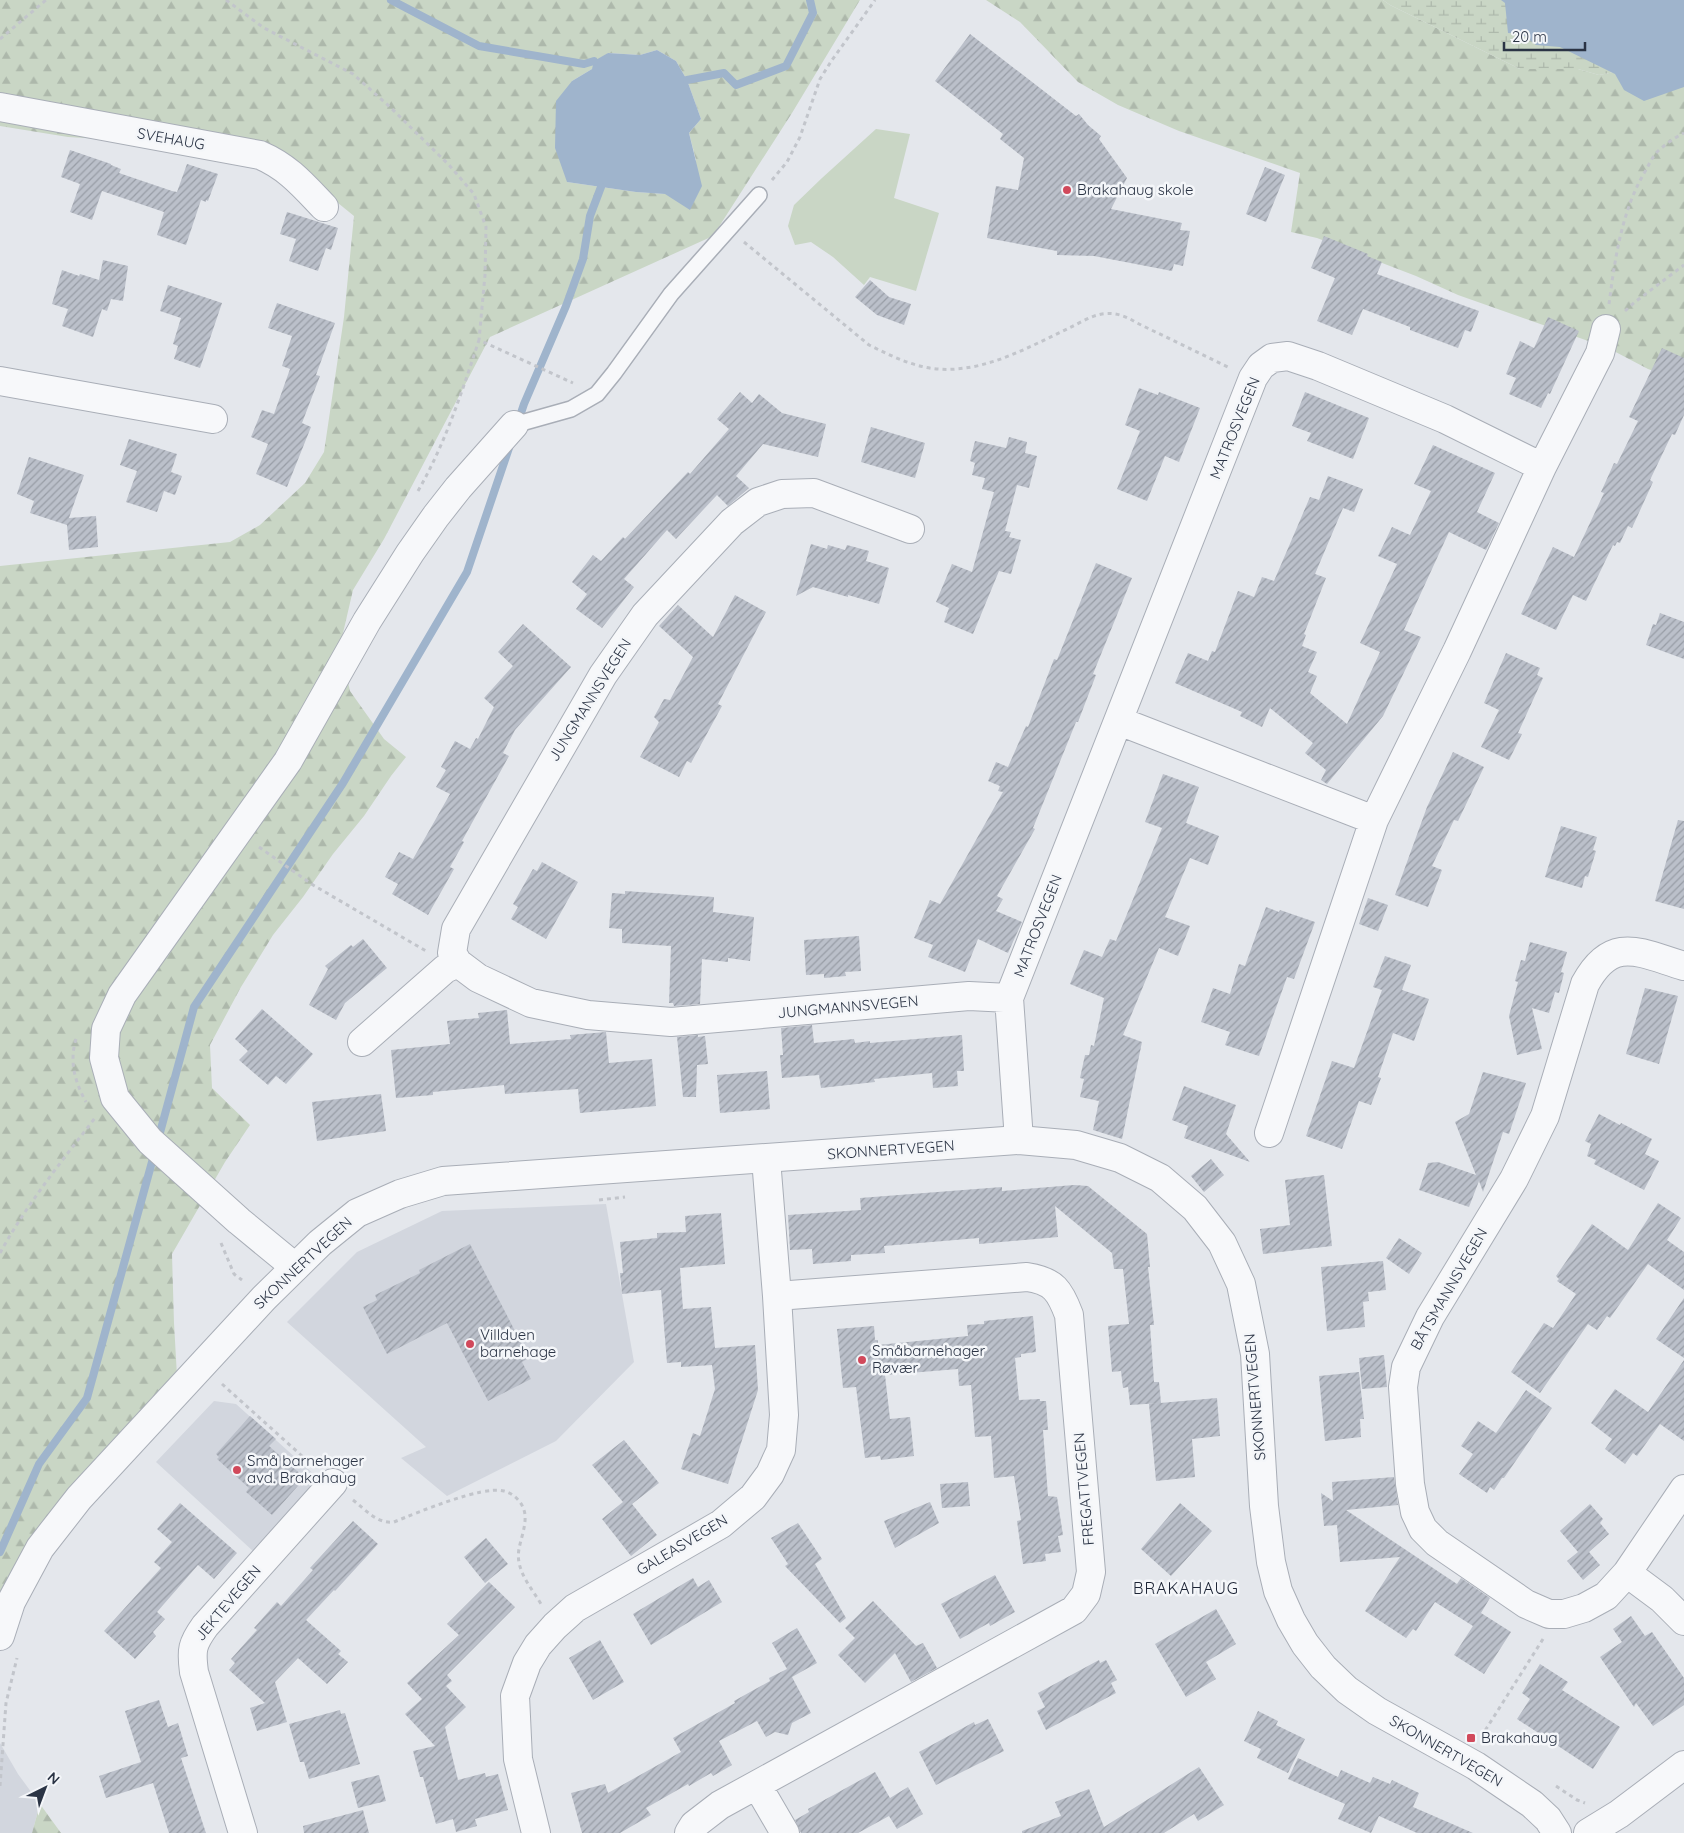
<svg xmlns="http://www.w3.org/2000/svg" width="1684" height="1833" font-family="Quicksand,sans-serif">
  <defs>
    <pattern id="forest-firs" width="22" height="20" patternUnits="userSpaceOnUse" patternTransform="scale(1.25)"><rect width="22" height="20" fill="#c9d6c5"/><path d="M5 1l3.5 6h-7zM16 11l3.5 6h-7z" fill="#adb8ab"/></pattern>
    <pattern id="wetland-marsh" width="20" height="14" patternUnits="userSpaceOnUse" patternTransform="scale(1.25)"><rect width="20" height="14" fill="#c9d6c5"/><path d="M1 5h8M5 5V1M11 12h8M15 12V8" fill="none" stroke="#adb8ab"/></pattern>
    <pattern id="building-hatch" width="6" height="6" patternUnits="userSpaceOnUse" patternTransform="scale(1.25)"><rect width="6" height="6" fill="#bbc0ca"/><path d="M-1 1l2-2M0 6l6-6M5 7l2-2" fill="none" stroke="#989da6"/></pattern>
  </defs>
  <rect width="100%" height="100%" fill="#e4e7ec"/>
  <path fill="#d2d6de" d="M606 1204 634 1362 556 1441 447 1496 401 1458 426 1447 287 1322 357 1252 442 1211Z
    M214 1401 236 1404 318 1478 254 1552 156 1462Z
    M0 1743 18 1774 40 1804 32 1833H0Z"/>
  <path fill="url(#forest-firs)" fill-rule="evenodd" d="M0 0H860L792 113 713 236 490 337 384 539 353 590 340 646 350 691 384 739 406 757 391 776 364 816 333 854 303 897 273 935 241 987 210 1045 212 1088 250 1125 225 1162 172 1254 174 1323 178 1394 0 1616V566L230 542 260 525 305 483 324 452 344 317 354 216 306 177 133 141 68 137 0 126ZM657 50 676 61 687 80 701 119 689 133 696 160 665 194 636 192 567 182 572 81 592 69 608 53 640 55Z
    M986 0H1383L1390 5 1520 69H1578L1599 75 1661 63 1684 74V382L1648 369 1608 348 1458 295 1416 276 1317 238 1291 232 1300 173 1179 131 1118 105 1078 82 1020 22Z
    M40 1804 61 1833H32Z"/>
  <path fill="url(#wetland-marsh)" d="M1383 0H1526L1661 63 1599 75 1578 69H1520L1390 5Z"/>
  <path fill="#c9d6c5" d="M876 129 910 134 894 198 939 213 916 291 870 277 864 285 833 257 811 242 795 245 788 226 794 205 822 178Z"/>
  <path fill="#9fb4cc" d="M1501 0H1684V87L1644 101 1624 90 1615 74 1560 47 1536 45 1522 34 1508 33 1505 3Z
    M657 50 676 61 687 80 701 119 689 133 702 186 690 210 665 194 636 192 567 182 555 148 556 101 572 81 592 69 594 61 608 53 640 55Z"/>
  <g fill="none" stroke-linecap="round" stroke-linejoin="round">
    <path stroke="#9fb4cc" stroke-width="8" d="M391 0 479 46 584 64 594 61
      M687 80 724 73 736 85 786 66 813 13 810 0
      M518 422 524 404 566 306 583 259 590 216 601 187
      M158 1140 194 1007 343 783 467 572 510 445
      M0 1552 39 1464 87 1398 155 1151"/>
  </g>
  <path fill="url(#building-hatch)" d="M970 34 1076 116 1079 114 1088 125 1101 136 1099 139 1127 178 1111 209 1182 223 1180 230 1190 231 1183 266 1174 264 1172 271 1094 256 1057 255V251L987 238 996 186 1018 190 1024 158 1000 139 1003 134 935 81Z
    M70 150 111 164V165L121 169 119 173 172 191 177 192 187 164 218 174 208 201 206 200V202L201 200 186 245 157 235 164 212 102 191 92 220 70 212 80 184 61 177Z
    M1265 167 1285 175 1266 222 1246 214Z
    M287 212 338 228 331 250 326 248 318 271 289 261 296 239 280 234Z
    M1324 236 1368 254 1367 256 1382 262 1377 274 1479 311 1471 332 1465 330 1458 348 1410 330V327L1363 309 1352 335 1317 321 1335 278 1311 268Z
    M103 260 128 266 123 301 111 299 107 311 102 309 93 337 62 326 68 309 52 304 62 270 79 276 80 274 99 280Z
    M870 280 889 297 911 304 904 325 877 315 855 297Z
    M168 285 222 303 200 368 174 359 178 346 173 344 181 318 160 311Z
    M277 303 335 323 316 375 320 376 302 423 311 427 287 487 256 474 268 444 251 437 262 410 274 414 290 369 282 366 292 336 268 328Z
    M1548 317 1579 331 1550 394 1548 393 1541 408 1509 394 1516 378 1506 374 1520 341 1534 348Z
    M1662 348 1684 358V415L1675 435 1672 434 1650 480 1653 482 1632 528 1628 526 1620 543 1617 542 1615 546 1613 545 1586 601 1573 595 1556 630 1521 614 1553 547 1574 557 1604 493 1601 492 1614 463 1617 464 1638 421 1629 417Z
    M1139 388 1158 395 1159 392 1200 408 1179 462 1165 456 1147 501 1117 489 1140 431 1125 425Z
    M740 392 752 403 759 394 782 413 826 424 818 457 763 444 736 476 749 488 728 506 717 495 676 539 667 530 624 579 634 587 602 628 576 609 587 594 572 582 593 555 601 561 623 537 625 539 688 472 690 474 729 429 717 419Z
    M1305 392 1369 418 1353 459 1307 441 1311 433 1292 426Z
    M871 427 925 443 915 478 861 462Z
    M1009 437 1027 442 1025 453 1037 456 1029 488 1017 485 1005 531 1011 532 1009 537 1021 540 1011 574 999 571 973 634 944 622 949 608 936 602 952 564 972 572 994 492 982 489 985 478 972 475 975 463 970 461 975 441 1006 448Z
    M129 439 177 454 171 472 182 476 175 495 164 491 157 512 126 502 137 471 120 465Z
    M1433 445 1495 473 1477 512 1499 523 1486 550 1449 532 1404 630 1421 637 1396 689 1383 716 1327 784 1321 780 1326 770 1305 753 1313 743 1270 708 1262 727 1240 716 1242 712 1175 683 1188 653 1208 661 1212 651 1215 652 1238 591 1254 597 1262 577 1274 581 1310 497 1319 500 1328 476 1363 489 1354 512 1343 508 1315 574 1326 578 1304 634 1306 635 1302 646 1317 652 1308 672 1317 676 1310 693 1347 724 1380 652 1360 643 1397 564 1378 556 1392 527 1410 535 1431 491 1414 484Z
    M29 457 84 475 69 518 96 516 98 547 69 550 67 525 30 513 34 501 17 494Z
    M811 544 827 549 828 545 845 550 847 545 869 551 866 561 889 568 879 604 848 595V597L813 587 796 596Z
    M1096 563 1132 578 1093 674 1096 675 1078 722H1076L1033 828 1035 829 997 896 1003 899 996 911 1022 922 1008 953 978 939 965 972 928 957 933 945 914 938 930 900 940 904 1003 792 998 791 1000 786 988 781 996 762 1008 767 1026 726 1028 727 1054 659 1057 660Z
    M735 595 766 612 718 704 722 706 691 763 687 761 679 777 640 757 659 722 654 717 664 699 670 700 693 657 659 626 678 605 713 637Z
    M1660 613 1684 622V659L1646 645 1653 624 1656 625Z
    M523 624 571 667 515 730 503 753 509 756 462 841 464 842 450 867 454 869 428 915 392 894 398 884 385 877 399 852 413 859 450 794 436 787 446 770 441 767 455 741 470 749 476 738 478 739 494 707 484 698 513 666 498 652Z
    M1506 653 1540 668 1537 675 1543 678 1518 733 1522 734 1509 760 1481 747 1499 710 1484 703Z
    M1453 752 1484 767 1458 821 1454 820 1432 866 1442 870 1428 907 1395 895 1427 807Z
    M1163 774 1199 787 1186 823 1219 836 1208 865 1190 858 1165 917 1190 926 1178 956 1159 948 1123 1035 1142 1042 1122 1139 1093 1130 1099 1101 1080 1097 1084 1079 1080 1078 1085 1055H1089L1091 1045 1094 1046 1104 998 1070 984 1084 950 1102 957 1110 939 1116 941 1162 828 1145 822Z
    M1678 820 1684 821V909L1655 901Z
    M1561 826 1597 837 1593 850 1596 851 1588 877 1585 876 1582 888 1545 877Z
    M542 862 578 882 546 939 511 919 518 907 513 904 533 869 537 871Z
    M625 891 714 897 713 912 754 917 750 961 728 958V962L702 959 700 1004 674 1006 673 1003H669L671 946 622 943V929L609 928 612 893 625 894Z
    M1368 898 1388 905 1378 931 1359 924Z
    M1266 907 1279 912 1280 910 1315 922 1294 979 1287 977 1259 1056 1225 1045 1230 1032 1201 1022 1213 988 1230 994 1239 964 1245 966Z
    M859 936 861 971 845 972 846 976 824 978V974L806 975 804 940Z
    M363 939 387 968 345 1003 336 1020 309 1005 328 969 325 966 351 945 353 947Z
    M1530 942 1567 952 1561 972 1564 973 1559 993 1555 992 1549 1013 1532 1008 1542 1049 1517 1055 1509 1016 1518 982 1515 981 1521 960 1525 961Z
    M1385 956 1411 965 1402 990 1429 999 1414 1041 1393 1033 1378 1077 1381 1078 1371 1105 1359 1101 1342 1149 1306 1136 1332 1061 1354 1068 1382 990 1373 987Z
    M1645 988 1678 996 1659 1064 1626 1054Z
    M262 1009 313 1054 286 1084 276 1076 268 1085 239 1060 248 1051 235 1039Z
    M507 1010 510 1044 571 1039 570 1035 606 1032 609 1063 652 1059 656 1106 580 1113 578 1089 505 1094 504 1085 433 1092V1095L396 1098 391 1050 450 1044 447 1021 479 1018 478 1013Z
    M812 1025 814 1043 854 1039 855 1043 870 1041V1043L962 1035 964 1071H957L958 1086 933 1088 932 1073 874 1079 875 1082 821 1088 819 1075 782 1078 780 1055H783L781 1028Z
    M698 1035V1037L705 1036 708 1064 697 1065 696 1097H683L677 1037Z
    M767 1071 770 1109 720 1113 717 1075Z
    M1483 1072 1526 1083 1509 1134 1503 1132 1483 1192 1479 1181 1469 1207 1419 1190 1428 1163 1438 1162 1476 1175 1455 1122 1469 1114Z
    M1184 1086 1236 1105 1226 1134 1250 1162 1184 1138 1188 1126 1172 1120Z
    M381 1094 386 1131 317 1141 312 1102Z
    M1599 1114 1620 1125 1621 1123 1652 1139 1645 1154 1659 1161 1644 1190 1594 1164 1596 1160 1587 1156 1591 1144 1585 1141Z
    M1211 1159 1224 1175 1204 1192 1191 1176Z
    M1324 1175 1332 1246 1263 1254 1260 1229 1290 1225 1285 1180Z
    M1074 1185 1088 1186 1147 1234 1150 1267H1148L1154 1325H1150L1154 1382H1159L1161 1403 1130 1405 1128 1387 1123 1388 1121 1371 1112 1372 1108 1326 1129 1324 1123 1269H1114L1112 1253 1055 1206 1058 1237 979 1244V1238L884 1246 885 1253 851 1255V1261L813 1264 812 1249 790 1250 788 1215 861 1210 860 1198 1002 1187V1191Z
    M1658 1203 1681 1218 1667 1240 1684 1252V1290L1648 1264 1610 1318 1607 1316 1597 1330 1588 1324 1540 1393 1511 1372 1544 1323 1553 1328 1576 1294 1557 1281 1559 1279 1556 1276 1592 1224 1628 1250Z
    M721 1213 725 1264 680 1268 683 1309 711 1307 715 1348 755 1345 758 1390 728 1484 681 1469 693 1433 700 1436 715 1389 712 1365 681 1367V1362L667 1363 661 1290 622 1294 620 1273H623L620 1242 657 1238V1233L686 1232 685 1216Z
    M1399 1238 1422 1253 1409 1274 1386 1258Z
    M470 1244 529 1358 522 1362 531 1379 488 1401 447 1323 387 1354 363 1307 377 1300 375 1295 420 1273 419 1270Z
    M1383 1261 1386 1290 1368 1292 1369 1301 1363 1302 1365 1327 1327 1331 1321 1267Z
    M1684 1298V1358L1656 1339Z
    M1033 1316 1036 1352 1021 1354V1357L1015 1358 1019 1400 1040 1399V1401H1046L1048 1430H1043L1048 1496 1057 1497 1063 1535 1058 1536 1061 1552 1045 1554 1046 1561 1023 1564 1017 1521 1021 1520 1014 1476 994 1478 991 1436 975 1437 971 1385 959 1386 958 1369 885 1375 890 1419 910 1417 914 1456 881 1460 880 1456 865 1458 856 1387 843 1388 837 1329 874 1326 875 1340H878V1345L968 1336 967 1325 984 1324V1321Z
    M1384 1355 1387 1387 1362 1389 1359 1358Z
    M1684 1360V1441L1660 1424 1637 1456 1633 1453 1625 1464 1605 1449 1612 1439 1591 1423 1615 1389 1648 1412Z
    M1359 1372 1364 1419H1360L1361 1437 1325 1441 1319 1376Z
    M1526 1390 1552 1408 1504 1478H1502L1494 1490 1490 1487 1487 1493 1459 1474 1473 1454 1461 1446 1478 1421 1496 1433Z
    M1217 1398 1220 1436 1192 1439 1195 1477 1156 1481 1149 1404Z
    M250 1416 276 1439 269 1446 305 1478 272 1515 246 1492 249 1488 217 1459 219 1457 216 1454Z
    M624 1440 659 1483 632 1504 657 1535 631 1556 602 1519 623 1502 592 1465Z
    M1394 1477 1398 1505 1346 1510 1457 1584 1461 1578 1490 1598 1481 1613 1511 1632 1484 1674 1454 1655 1473 1626 1435 1602 1416 1631 1413 1629 1406 1638 1365 1611 1400 1557 1340 1562 1337 1525 1324 1526 1321 1493 1333 1501 1332 1482Z
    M968 1482 970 1506 942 1508 940 1484Z
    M930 1502 939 1523 895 1548 884 1521Z
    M180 1503 237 1553 214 1579 198 1565 157 1612 165 1619 153 1632 156 1636 135 1659 104 1631 161 1568 154 1562 172 1542 157 1529Z
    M1180 1503 1212 1531 1171 1576 1141 1549Z
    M1590 1504 1603 1519 1600 1523 1609 1534 1589 1552 1600 1565 1583 1580 1567 1561 1578 1552 1560 1531Z
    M353 1521 378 1544 335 1591 334 1590 306 1620 341 1651 338 1654 348 1662 327 1684 298 1658 275 1682 287 1722 257 1731 250 1708 265 1703 229 1670 235 1663 231 1659 257 1630 254 1628 277 1602 281 1606 313 1570 310 1568Z
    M798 1523 822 1559 815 1564 846 1618 840 1623 785 1566 788 1564 771 1538Z
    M486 1538 508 1564 485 1583 464 1557Z
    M995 1575 1015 1612 990 1626 989 1623 960 1639 941 1604Z
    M693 1578 698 1587 709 1580 722 1602 651 1645 633 1614Z
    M489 1582 515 1607 447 1675 452 1681 446 1686 466 1707 445 1727 458 1780 485 1773 486 1777 498 1774 508 1810 475 1819 477 1826 456 1832 453 1819 436 1824 423 1777H420L413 1751 435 1746 405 1714 422 1699 407 1683 459 1635 447 1624Z
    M873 1601 916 1646 923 1643 937 1668 911 1682 895 1653 865 1683 838 1655 855 1638 845 1628Z
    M1216 1609 1236 1644 1206 1662 1216 1679 1186 1697 1155 1644Z
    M1631 1616 1645 1636 1652 1632 1684 1678V1705L1653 1726 1636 1703 1634 1707 1600 1657 1622 1642 1613 1629Z
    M797 1628 817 1663 792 1677 811 1713 792 1723 788 1735 775 1732 766 1737 757 1721 719 1741 732 1765 713 1776 711 1773 689 1786 688 1784 646 1808 651 1815 620 1833H582L571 1793 605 1784 608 1793 681 1752 673 1738 735 1703 734 1701 770 1681 769 1678 787 1669 772 1643Z
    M600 1640 624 1682 593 1700 569 1658Z
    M1099 1660 1100 1663 1106 1660 1117 1680 1111 1683 1116 1693 1046 1730 1037 1711 1045 1707 1038 1693Z
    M1540 1664 1568 1682 1562 1690 1620 1727 1593 1769 1517 1719 1530 1699 1522 1693Z
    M159 1700 168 1727 178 1723 188 1756 181 1758 206 1833H169L153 1783 106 1798 99 1776 141 1762 125 1711Z
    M340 1710 341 1714 345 1713 360 1764 309 1779 304 1762H300L289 1724Z
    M1258 1711 1278 1721 1276 1725 1305 1739 1288 1773 1257 1758 1261 1749 1244 1741Z
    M988 1719 1004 1751 936 1785 919 1752 974 1722 975 1725Z
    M1298 1758 1338 1777 1341 1770 1370 1783 1373 1777 1390 1784 1392 1780 1419 1793 1413 1807 1473 1833H1417L1379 1816 1371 1833 1338 1819 1345 1804 1288 1779Z
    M1199 1767 1224 1805 1198 1821 1194 1814 1164 1833H1022V1831L1061 1816 1055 1802 1089 1789 1104 1827Z
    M875 1772 890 1798 908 1787 923 1814 897 1829 889 1816 858 1833H801L795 1820 809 1812 808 1809Z
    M379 1775 386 1801 358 1808 351 1782Z
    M363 1810 369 1833H304L303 1826Z"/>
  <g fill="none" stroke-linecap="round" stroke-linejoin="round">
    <defs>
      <path id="service" d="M514 425 571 409 597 394 614 373 671 294 759 195"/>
      <path id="minor" d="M0 107 260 155C288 167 303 185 324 207
        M0 381 213 419
        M910 529 814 493 782 494 758 502 732 522 645 615 603 675 456 929 452 953 458 963 478 978 531 1003 588 1015 671 1022 969 996 1009 998
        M1119 721 1374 820 1457 651 1542 467 1600 353 1606 329
        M1684 966C1640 953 1612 934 1585 984L1545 1116 1514 1179 1430 1317 1406 1367 1403 1387 1410 1484 1415 1512 1423 1529 1437 1543 1526 1604 1549 1614H1564L1584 1608 1606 1596 1627 1573 1662 1599 1684 1621
        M362 1042 445 969 458 963
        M1269 1133 1374 820
        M1019 1140 1009 998 1253 378 1261 366 1272 358 1288 356 1318 366 1445 419 1542 467
        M295 1267 239 1221 150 1141 115 1098 104 1058 106 1029 122 995 288 761 367 621 410 553 436 516 458 488 514 425
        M1627 1573 1684 1489
        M757 1785 785 1833
        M243 1833 194 1672C191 1650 192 1644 205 1626L333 1483
        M536 1833 518 1759 515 1696 527 1663 538 1645 555 1626 575 1608 721 1524 753 1497 770 1474 781 1450 784 1415 777 1296 766 1159
        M689 1833 694 1825 720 1805 1074 1610 1086 1594 1091 1572 1069 1315C1060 1291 1054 1281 1027 1277L777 1296
        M1588 1833 1619 1814 1684 1765"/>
      <path id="tertiary" d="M0 1636 11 1602 40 1548 79 1498 264 1298 320 1243 357 1213 400 1194 443 1181 1019 1140 1076 1145 1120 1158 1160 1178 1195 1208 1222 1243 1241 1284 1255 1354 1264 1506 1271 1562 1278 1591 1291 1620 1305 1644 1323 1667 1347 1690 1377 1711 1476 1766 1532 1804 1548 1819 1557 1833"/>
    </defs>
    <use href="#service" stroke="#a9aeb7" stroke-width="18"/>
    <use href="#minor" stroke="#a9aeb7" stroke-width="30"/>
    <use href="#tertiary" stroke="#a9aeb7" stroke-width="30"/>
    <path stroke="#c2c5cb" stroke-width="3" stroke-dasharray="4 4" stroke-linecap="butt" d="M226 0 264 28 353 74 390 107 449 165 474 194 486 227 485 275 479 340
      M0 39 46 0
      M772 180 787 162 800 137 820 79 832 60 875 0
      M744 242 869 345C897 359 924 372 956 369 996 366 1031 346 1067 329 1078 324 1090 316 1102 314 1115 312 1126 316 1137 323L1230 368
      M1609 304C1615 258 1622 209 1646 170 1649 164 1652 158 1656 153 1664 145 1674 138 1684 133
      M1625 311 1635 302 1684 265
      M418 491C445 444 462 392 479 340L573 383
      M259 847 313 885 426 951
      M76 1039C69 1062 75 1082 86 1102
      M599 1200 625 1197
      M221 1243 234 1274 242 1280
      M0 1253C27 1204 61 1162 95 1118
      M222 1384 312 1465
      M353 1500C366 1510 377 1524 394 1522 416 1513 483 1485 504 1491 515 1494 524 1504 525 1515 526 1526 521 1538 519 1549 515 1570 531 1587 541 1604
      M1481 1737 1543 1639
      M0 1786 6 1703 17 1658
      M1556 1786 1577 1800 1585 1803"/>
    <use href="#service" stroke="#f7f8fa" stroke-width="15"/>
    <use href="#minor" stroke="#f7f8fa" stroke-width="28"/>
    <use href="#tertiary" stroke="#f7f8fa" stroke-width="28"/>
  </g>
  <g fill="#d1495b" stroke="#f4f6f9" stroke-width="2">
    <circle cx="1067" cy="190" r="5"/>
    <circle cx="470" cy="1344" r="5"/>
    <circle cx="862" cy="1360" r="5"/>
    <circle cx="237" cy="1470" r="5"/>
    <rect x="1466" y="1733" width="10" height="10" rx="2.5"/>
  </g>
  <g text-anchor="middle" stroke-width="5" stroke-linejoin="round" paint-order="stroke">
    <g font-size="15" fill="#2b3445" stroke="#f4f6f9">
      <text transform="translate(171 139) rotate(10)" y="5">SVEHAUG</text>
      <text transform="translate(1235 428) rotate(-68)" y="5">MATROSVEGEN</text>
      <text transform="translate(590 700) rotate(-58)" y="5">JUNGMANNSVEGEN</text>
      <text transform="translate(1038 926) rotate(-69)" y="5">MATROSVEGEN</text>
      <text transform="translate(848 1007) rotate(-5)" y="5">JUNGMANNSVEGEN</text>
      <text transform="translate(891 1150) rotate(-4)" y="5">SKONNERTVEGEN</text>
      <text transform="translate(303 1263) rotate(-43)" y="5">SKONNERTVEGEN</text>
      <text transform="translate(1449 1289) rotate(-60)" y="5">BÅTSMANNSVEGEN</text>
      <text transform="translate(1255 1397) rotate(-95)" y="5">SKONNERTVEGEN</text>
      <text transform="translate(1084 1489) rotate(-95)" y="5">FREGATTVEGEN</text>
      <text transform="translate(682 1545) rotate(-31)" y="5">GALEASVEGEN</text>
      <text transform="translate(228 1603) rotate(-50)" y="5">JEKTEVEGEN</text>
      <text transform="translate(1446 1751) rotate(30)" y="5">SKONNERTVEGEN</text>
    </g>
    <g font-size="15" fill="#2b3445" stroke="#f4f6f9" text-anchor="start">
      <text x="1077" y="195">Brakahaug skole</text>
      <text x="480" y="1340">Villduen<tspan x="480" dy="17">barnehage</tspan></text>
      <text x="872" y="1356">Småbarnehager<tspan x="872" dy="17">Røvær</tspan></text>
      <text x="247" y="1466">Små barnehager<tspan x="247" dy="17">avd. Brakahaug</tspan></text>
      <text x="1481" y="1743">Brakahaug</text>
    </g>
    <g font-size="16" letter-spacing="1" fill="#1d2536" stroke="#f4f6f9">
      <text x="1186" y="1594">BRAKAHAUG</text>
    </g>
  </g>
  <g transform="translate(45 1788) rotate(42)" stroke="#f4f6f9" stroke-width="4" paint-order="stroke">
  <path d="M0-4L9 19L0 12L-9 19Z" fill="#2b3445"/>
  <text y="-8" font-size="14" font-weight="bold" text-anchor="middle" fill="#2b3445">N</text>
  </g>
  <path d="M1504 42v8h81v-8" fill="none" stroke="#2b3445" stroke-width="2.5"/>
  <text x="1512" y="42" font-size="15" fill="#2b3445" stroke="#f4f6f9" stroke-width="4" paint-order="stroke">20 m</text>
</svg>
